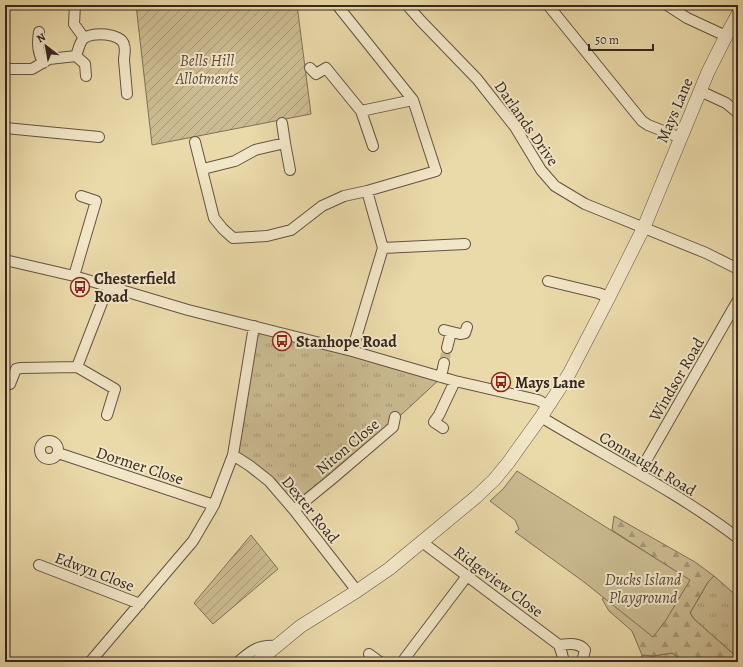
<svg xmlns="http://www.w3.org/2000/svg" width="743" height="667" font-family="Alegreya,serif">
  <defs>
    <pattern id="grass-tufts" width="24" height="20" patternUnits="userSpaceOnUse"><rect width="24" height="20" fill="#cbbb92"/><path d="M3 7l-1-3M5 7V3M7 7l1-3M15 17l-1-3M17 17v-4M19 17l1-3" fill="none" stroke="#a69877"/></pattern>
    <pattern id="forest-firs" width="22" height="20" patternUnits="userSpaceOnUse"><rect width="22" height="20" fill="#cbbb92"/><path d="M5 1l3.5 6h-7zM16 11l3.5 6h-7z" fill="#a69877"/></pattern>
    <pattern id="garden-furrows" width="10" height="10" patternUnits="userSpaceOnUse"><rect width="10" height="10" fill="#cbbb92"/><path d="M-1 1l2-2M0 10L10 0M9 11l2-2" fill="none" stroke="#a69877"/></pattern>
  </defs>
  <rect width="100%" height="100%" fill="#ead9a9"/>
  <filter id="stains"><feTurbulence type="fractalNoise" baseFrequency=".005" numOctaves="4"/><feColorMatrix values="0 0 0 0 .2 0 0 0 0 .09 0 0 0 0 .02 0 0 0 .5 -.17"/></filter>
  <radialGradient id="worn" r=".72"><stop offset=".6" stop-color="#630" stop-opacity="0"/><stop offset="1" stop-color="#630" stop-opacity=".3"/></radialGradient>
  <path fill="url(#grass-tufts)" stroke="#807158" d="M254 326 442 377 332 479 294 510 233 455Z
    M714 576 738 597V658L694 619 690 613 708 582Z
    M672 653 685 662H640L642 655 653 656Z"/>
  <path fill="url(#forest-firs)" stroke="#807158" d="M614 516 695 562 714 576 708 582 690 613 694 619 738 658V662H685L672 653 653 656 642 655 632 631 609 611 602 599 608 596 690 581 612 530Z"/>
  <path fill="#cbbb92" stroke="#807158" d="M517 471 690 580 666 620 653 637 584 582 515 532 519 529 515 520 490 501 503 489Z"/>
  <path fill="url(#garden-furrows)" stroke="#807158" d="M136 5H297L311 114 152 145Z
    M251 535 278 569 213 624 194 603Z"/>
  <g fill="none" stroke-linecap="round" stroke-linejoin="round">
    <path stroke="#c6b58d" stroke-width="10" stroke-dasharray="10 5" stroke-linecap="butt" d="M444 363 447 348"/>
    <defs>
      <path id="minor" d="M75 5 74 24 84 38
        M407 5 421 21 477 79 515 127 541 170 555 186 585 204 706 253 738 269
        M548 5 642 121 648 125 681 138
        M667 5 687 18 726 36
        M39 32C37 44 38 52 43 63
        M76 56C78 51 79 44 83 39 91 31 122 33 124 45 126 50 124 56 124 60 125 72 126 83 127 94
        M310 68 316 74 326 68 361 111 373 146
        M5 69H32L49 59 76 56 85 64 86 76
        M700 91 726 103 738 113
        M361 111 413 100
        M5 128 99 137
        M195 142 214 218 223 229 233 238 267 236 291 230 322 206 344 196 367 191 436 171 413 100 337 5
        M285 143 290 170
        M203 169 235 161 255 150 285 143 282 123
        M383 248 465 244
        M5 260 74 276 188 310 352 351 455 381 538 400 549 406
        M74 276 96 201 81 196
        M548 281 598 293 609 297
        M444 330 460 334 465 333 467 327
        M447 348 451 332
        M352 351 383 248 367 191
        M77 367 108 287
        M441 377 444 363
        M10 384 16 369 21 368 77 367 115 389 107 415
        M541 417C607 457 676 491 738 538
        M443 428 434 422 439 415 455 381
        M40 450a9 9 0 1 1 18 0a9 9 0 1 1-18 0Z
        M58 453 214 505
        M233 455 250 466 269 481 294 510 357 591
        M639 473 738 300
        M294 510 332 479 393 427 395 417
        M422 542 559 645C568 644 579 642 585 650L582 662
        M39 565 140 604
        M559 645 562 654 564 662
        M369 654 380 662
        M90 662 193 541 214 505 233 455 254 326
        M238 662C251 651 259 644 276 646
        M402 662 467 576"/>
      <path id="tertiary" d="M257 662 301 626 357 591 389 569 476 497 494 480 508 463 541 417 569 374 609 297 644 227 708 72 726 36 738 14"/>
    </defs>
    <use href="#minor" stroke="#635442" stroke-width="12"/>
    <use href="#tertiary" stroke="#635442" stroke-width="14"/>
    <use href="#minor" stroke="#f1e6c7" stroke-width="10"/>
    <use href="#tertiary" stroke="#f1e6c7" stroke-width="13"/>
  </g>
  <defs>
    <symbol id="bus-ring" viewBox="-11 -11 22 22"><circle r="9.5" fill="#f1e6c7" stroke="#8f2418" stroke-width="1.5"/><path d="M-5-6H5V4H4V6H2V4H-2V6H-4V4H-5ZM-3.5-4V0h7V-4ZM-3.5 1.2v1.5H-2V1.2ZM2 1.2v1.5H3.5V1.2Z" fill="#8f2418"/></symbol>
  </defs>
  <g fill-rule="evenodd">
    <use href="#bus-ring" x="69" y="276" width="22" height="22"/>
    <use href="#bus-ring" x="271" y="330" width="22" height="22"/>
    <use href="#bus-ring" x="490" y="371" width="22" height="22"/>
  </g>
  <g text-anchor="middle" stroke-width="4" stroke-linejoin="round" paint-order="stroke">
    <g font-size="16" font-style="italic" fill="#5b4c3c" stroke="#f1e6c7">
      <text x="207" y="66">Bells Hill<tspan x="207" dy="18">Allotments</tspan></text>
      <text x="643" y="585">Ducks Island<tspan x="643" dy="18">Playground</tspan></text>
    </g>
    <g font-size="16" fill="#36271f" stroke="#f1e6c7">
      <text transform="translate(674 110) rotate(-67)" y="6">Mays Lane</text>
      <text transform="translate(527 123) rotate(55)" y="6">Darlands Drive</text>
      <text transform="translate(676 379) rotate(-60)" y="6">Windsor Road</text>
      <text transform="translate(347 446) rotate(-40)" y="6">Niton Close</text>
      <text transform="translate(648 463) rotate(31)" y="6">Connaught Road</text>
      <text transform="translate(140 465) rotate(18)" y="6">Dormer Close</text>
      <text transform="translate(311 509) rotate(51)" y="6">Dexter Road</text>
      <text transform="translate(95 571) rotate(21)" y="6">Edwyn Close</text>
      <text transform="translate(499 581) rotate(37)" y="6">Ridgeview Close</text>
    </g>
    <g font-size="16" font-weight="bold" fill="#36271f" stroke="#f1e6c7" text-anchor="start">
      <text x="94" y="284">Chesterfield<tspan x="94" dy="18">Road</tspan></text>
      <text x="296" y="347">Stanhope Road</text>
      <text x="515" y="388">Mays Lane</text>
    </g>
  </g>
  <rect width="743" height="667" fill="none" stroke="#ead9a9" stroke-width="20"/>
  <rect x="6" y="6" width="731" height="655" fill="none" stroke="#36271f" stroke-width="2"/>
  <rect x="10" y="10" width="723" height="647" fill="none" stroke="#36271f"/>
  <g transform="translate(46 46) rotate(329)" stroke="#f1e6c7" stroke-width="3" paint-order="stroke">
  <path d="M0-3L7 15L0 10L-7 15Z" fill="#36271f"/>
  <text y="-6" font-size="11" font-weight="bold" text-anchor="middle" fill="#36271f">N</text>
  </g>
  <path d="M589 44v6h64v-6" fill="none" stroke="#36271f" stroke-width="2"/>
  <text x="595" y="44" font-size="12" fill="#36271f" stroke="#f1e6c7" stroke-width="3" paint-order="stroke">50 m</text>
  <rect width="100%" height="100%" filter="url(#stains)"/>
  <rect width="100%" height="100%" fill="url(#worn)"/>
</svg>
